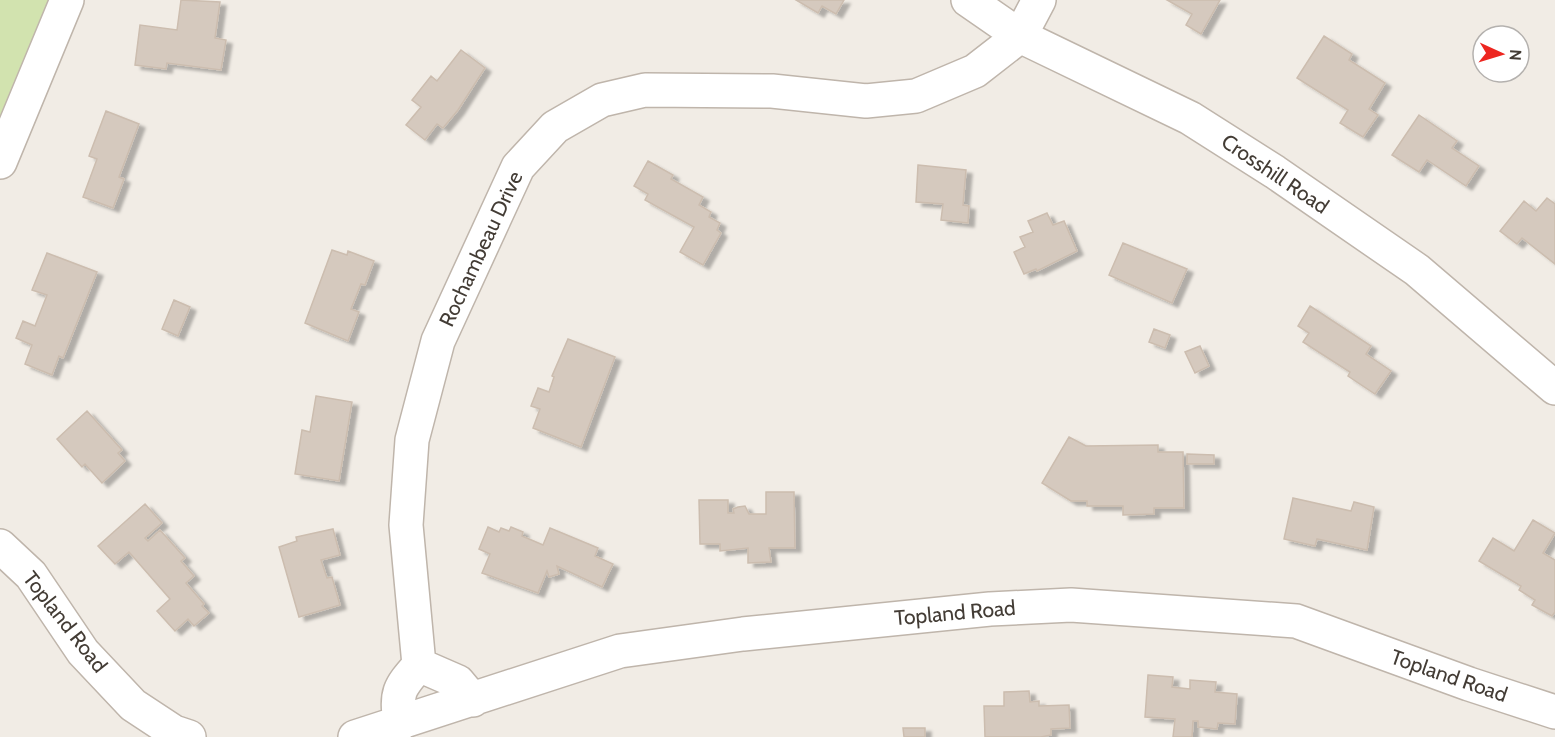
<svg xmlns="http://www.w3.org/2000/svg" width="1555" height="737" font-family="Cabin,sans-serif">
  <defs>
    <filter id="shadow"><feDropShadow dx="6" dy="4" stdDeviation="1.5" flood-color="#0004"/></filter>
  </defs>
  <rect width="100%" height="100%" fill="#f1ece5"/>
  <path fill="#d2e3af" d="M0 0H62L0 137Z"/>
  <path fill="#d5c9be" stroke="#ccbdaf" stroke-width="1.5" filter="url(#shadow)" d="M181 0 220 2 215 38 226 40 221 70 167 63 166 69 135 65 140 25 177 30Z
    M796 0H844L836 14 822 6 818 13Z
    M1167 0H1220L1201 34 1186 25 1192 14Z
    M1324 36 1352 54 1349 60 1385 83 1369 109 1378 115 1363 137 1340 123 1348 110 1297 78Z
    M461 50 485 68 458 110 443 128 437 124 425 140 406 125 421 107 412 100 431 76 437 81Z
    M106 111 139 124 119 177 124 179 113 208 83 197 97 159 89 156Z
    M1419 115 1457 141 1452 148 1479 166 1466 186 1427 160 1419 172 1392 155Z
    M648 161 673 175 671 179 703 197 699 205 711 212 709 217 720 223 717 230 721 233 703 265 680 252 694 227 645 200 648 194 634 186Z
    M918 165 966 170 963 205 969 206 968 223 941 220 943 204 916 202Z
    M1547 198 1555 204V264L1522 238 1517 244 1500 231 1524 201 1536 211Z
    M1047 213 1053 225 1064 221 1077 251 1037 271 1036 269 1024 274 1014 252 1025 247 1020 237 1033 232 1028 221Z
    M1123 243 1187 269 1172 303 1109 275Z
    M332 250 347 255 348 251 374 261 365 285 361 284 351 309 359 312 348 341 305 323Z
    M47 253 97 272 63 358 59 356 52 375 25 364 32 345 16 338 23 321 35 326 47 295 32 290Z
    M174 300 190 307 178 336 162 329Z
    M1310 306 1371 346 1366 354 1391 371 1375 394 1348 376 1350 372 1303 342 1309 333 1298 326Z
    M1154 329 1170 335 1165 348 1149 342Z
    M568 339 615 357 581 447 533 428 540 409 531 406 538 388 549 392 554 377 552 376Z
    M1200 346 1209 366 1195 373 1185 352Z
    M316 396 352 402 339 481 295 474 302 430 310 432Z
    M87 411 122 450 118 453 125 461 102 483 85 464 82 467 57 439Z
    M1069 437 1086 446 1158 445V452H1183L1184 508H1154V514L1123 515V506H1087V501H1071L1042 483Z
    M1187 454 1214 455V464H1187Z
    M766 492H794L795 548H769L771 562 748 563V548L720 551V544H700L699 500H728V513H734L733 509 738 507 745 506 749 514H766Z
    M1293 498 1351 511 1354 502 1374 507 1367 550 1317 539 1315 546 1284 539Z
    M145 504 162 523 145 538 148 541 160 530 185 558 181 561 194 576 186 583 204 604 202 606 209 613 194 626 188 619 175 631 157 611 170 599 129 552 115 564 98 546Z
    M1533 520 1555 533 1543 553 1555 560V612L1552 616 1532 605 1535 600 1519 590 1521 586 1479 561 1493 538 1514 551Z
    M488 527 499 532 501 528 509 531 511 527 523 532 522 536 543 545 550 528 598 548 595 556 613 564 602 587 557 566 559 574 549 577 547 571 538 593 482 573 490 554 479 549Z
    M333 529 340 555 321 560 327 578 332 577 340 605 299 617 279 547 297 541 296 537Z
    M1148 675 1173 677 1172 687 1190 689V680L1216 682 1215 692 1237 694 1235 724 1218 723 1217 729 1198 727V721H1193L1192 737H1173L1175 719 1145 717Z
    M1029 691 1030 702 1039 701V706L1069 705 1070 728 1051 729V735L1041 737H985L984 706H1004V692Z
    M903 728H925V737H904Z"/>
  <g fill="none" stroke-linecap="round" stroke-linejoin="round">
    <defs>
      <path id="minor" d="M968 0 1020 36 1190 118 1275 172 1417 270 1555 388
        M0 162 67 0
        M0 546 31 575 83 652 133 705 174 732 189 737
        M473 700 458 682 419 665 406 525 412 440 438 341 518 167 555 127 602 100 645 90 772 91 866 101 916 96 975 71 1020 36 1039 0
        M400 724C396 692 398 689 419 665
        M355 737 620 651 743 634 990 609 1071 605 1296 621 1469 684 1555 712"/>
    </defs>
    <use href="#minor" stroke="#bfb5ab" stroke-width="36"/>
    <use href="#minor" stroke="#fff" stroke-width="33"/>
  </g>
  <g text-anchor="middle" stroke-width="6" stroke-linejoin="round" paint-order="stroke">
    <g font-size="21" fill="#433c35" stroke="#fff">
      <text transform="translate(1275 174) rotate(34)" y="7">Crosshill Road</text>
      <text transform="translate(481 249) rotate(-65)" y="7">Rochambeau Drive</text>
      <text transform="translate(955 613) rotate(-5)" y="7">Topland Road</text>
      <text transform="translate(65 622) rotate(52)" y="7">Topland Road</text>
      <text transform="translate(1449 676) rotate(19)" y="7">Topland Road</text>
    </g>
  </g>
  <g transform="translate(1501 54) rotate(94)"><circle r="28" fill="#ffffff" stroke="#b4b1ae" stroke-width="1.5"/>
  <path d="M0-4.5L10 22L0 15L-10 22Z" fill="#ed2620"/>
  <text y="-9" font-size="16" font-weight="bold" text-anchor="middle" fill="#433c35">N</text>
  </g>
</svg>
